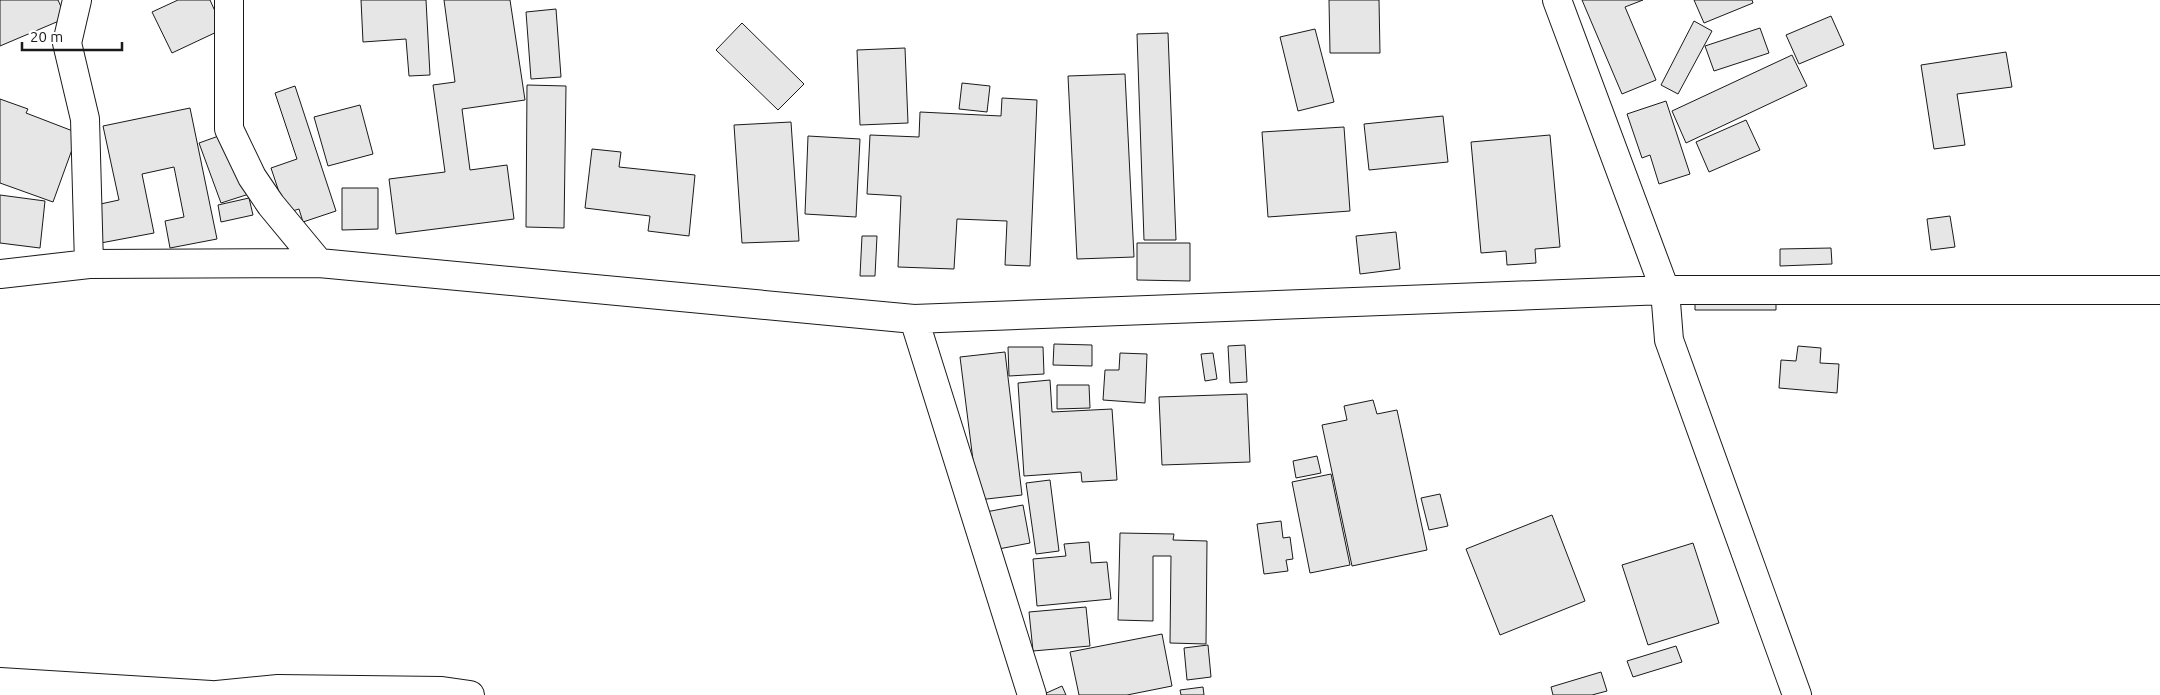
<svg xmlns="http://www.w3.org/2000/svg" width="2160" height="695" font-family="Ubuntu,sans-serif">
  <rect width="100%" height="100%" fill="#fff"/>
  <path fill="#e6e6e6" stroke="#1a1a1a" d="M0 0H58L66 18 0 46Z
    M178 0H210L223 29 172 53 152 12Z
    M361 0H426L430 75 409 76 406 39 363 42Z
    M444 0H510L525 100 462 109 470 170 507 165 514 219 396 234 389 179 445 172 433 85 455 82Z
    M1329 0H1379L1380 53H1330Z
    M1582 0H1643L1625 7 1656 80 1622 94Z
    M1694 0H1752L1753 3 1704 23Z
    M556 9 561 77 531 79 526 12Z
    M1831 16 1844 45 1799 64 1786 35Z
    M1694 21 1712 31 1678 94 1661 85Z
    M742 23 804 84 778 110 716 50Z
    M1760 28 1769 53 1714 71 1705 46Z
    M1315 29 1334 102 1298 111 1280 37Z
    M1168 33 1176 240H1144L1137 34Z
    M905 48 908 123 860 125 857 50Z
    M2006 52 2012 87 1957 94 1965 145 1934 149 1921 65Z
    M1792 55 1807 86 1686 143 1672 111Z
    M1125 74 1134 257 1077 259 1068 76Z
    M962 83 990 86 987 112 959 109Z
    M527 85 566 86 564 228 526 227Z
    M295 86 336 211 303 222 299 209 286 213 271 168 297 159 275 93Z
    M1002 98 1037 100 1030 266 1005 265 1007 221 957 219 954 269 898 267 901 196 867 194 870 135 919 137 920 112 1001 116Z
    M0 99 28 109 26 113 78 133 53 202 0 183Z
    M1666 101 1690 174 1659 184 1650 155 1642 158 1627 114Z
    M360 105 373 154 328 166 314 117Z
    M190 108 217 239 170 248 165 221 184 217 174 167 142 174 154 233 90 245 82 208 119 200 103 126Z
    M1443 116 1448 162 1369 170 1364 124Z
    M1746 120 1760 150 1709 172 1696 142Z
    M791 122 799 241 742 243 734 125Z
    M1344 127 1350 211 1268 217 1262 132Z
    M227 133 249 194 221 203 199 143Z
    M1550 135 1560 247 1535 249 1536 263 1507 265 1506 251 1481 253 1471 142Z
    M808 136 860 139 856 217 805 214Z
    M592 149 621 152 619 167 695 175 689 236 648 231 650 216 585 208Z
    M342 188H378V229L342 230Z
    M0 195 45 201 40 248 0 243Z
    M249 198 253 215 221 222 218 205Z
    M1950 216 1955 247 1931 250 1927 219Z
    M1396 232 1400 269 1360 274 1356 236Z
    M862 236H877L875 276H860Z
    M1137 243H1190V281L1137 280Z
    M1831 248 1832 264 1780 266V249Z
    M1695 296H1776V310H1695Z
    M1054 344 1092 345V366L1053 365Z
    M1245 345 1247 382 1230 383 1228 346Z
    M1798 346 1821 348 1820 363 1839 364 1837 393 1779 388 1781 360 1796 361Z
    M1008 347H1043L1044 374 1009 376Z
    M1005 352 1022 495 978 500 960 357Z
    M1120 353 1147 354 1145 403 1103 400 1105 370H1119Z
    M1213 353 1217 379 1205 381 1201 354Z
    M1050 380 1052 412 1112 409 1117 480 1082 482 1081 472 1024 476 1018 383Z
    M1057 385H1089L1090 408 1057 409Z
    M1247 394 1250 462 1162 465 1159 397Z
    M1373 400 1377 414 1397 410 1427 550 1352 566 1322 425 1347 420 1344 406Z
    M1317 456 1321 473 1296 478 1293 461Z
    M1331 474 1350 565 1310 573 1292 482Z
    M1050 480 1059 551 1036 554 1026 483Z
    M1440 494 1448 526 1429 530 1421 498Z
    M1023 505 1030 543 983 552 975 514Z
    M1552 515 1585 601 1500 635 1466 549Z
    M1281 521 1283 538 1290 537 1293 559 1286 560 1288 571 1264 574 1257 524Z
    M1120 533 1174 534 1173 540 1207 541 1206 644 1170 643 1171 556H1153V621L1118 620Z
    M1089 542 1091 563 1107 562 1111 599 1037 606 1033 559 1066 556 1064 544Z
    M1693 543 1719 623 1648 645 1622 565Z
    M1086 607 1090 646 1033 651 1029 612Z
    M1162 634 1172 686 1127 695H1079L1070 652Z
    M1208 645 1211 677 1187 680 1184 648Z
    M1676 646 1682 662 1633 677 1627 661Z
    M1601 672 1607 691 1592 695H1553L1551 687Z
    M1062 686 1066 695H1042Z
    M1203 687 1204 695H1181L1180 690Z"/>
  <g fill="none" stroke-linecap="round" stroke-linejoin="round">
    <defs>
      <path id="minor" d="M77 0 67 43 85 119 89 264
        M229 0V129L252 177 271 205 319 263
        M1557 0 1665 290 1669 340 1797 695
        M0 274 89 264 319 263 914 319 1665 290H2160
        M914 319 1032 695
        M0 682 211 695
        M217 695 278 689 442 691 470 695"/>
    </defs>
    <use href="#minor" stroke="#1a1a1a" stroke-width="30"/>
    <use href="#minor" stroke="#fff" stroke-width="28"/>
  </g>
  <path d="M22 42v8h100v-8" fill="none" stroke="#1a1a1a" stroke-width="2.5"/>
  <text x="30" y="42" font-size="15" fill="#1a1a1a" stroke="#ffffff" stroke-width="4" paint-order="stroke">20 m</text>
</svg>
